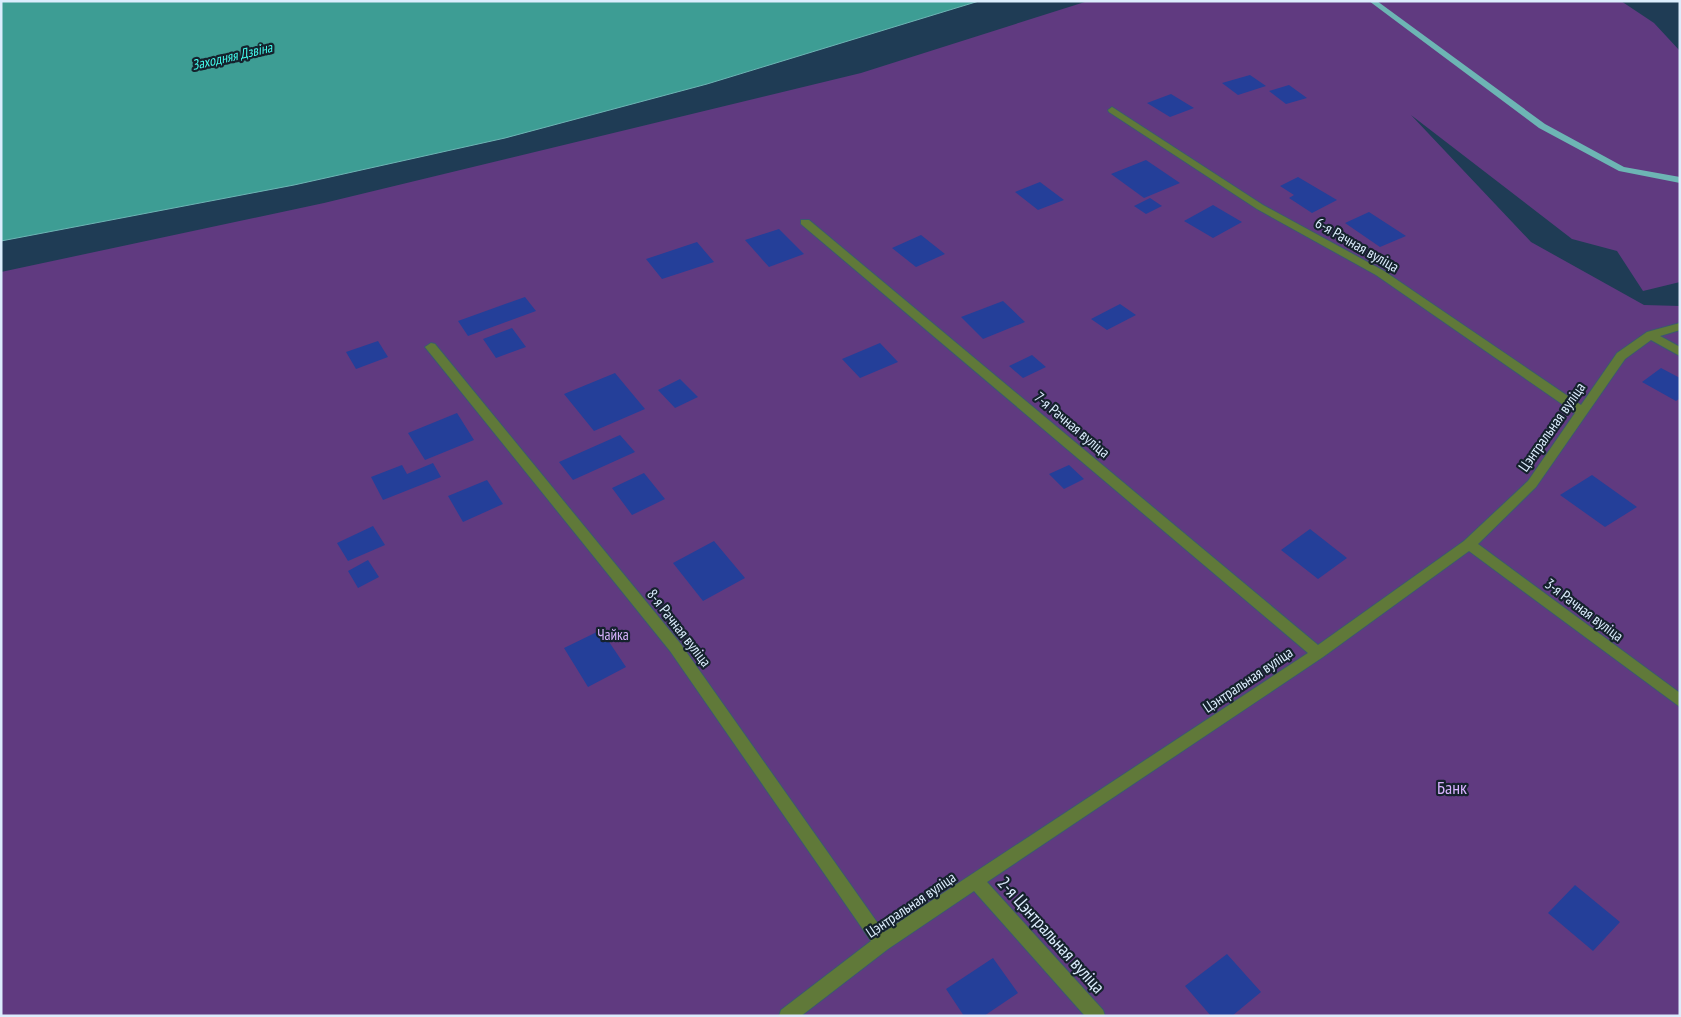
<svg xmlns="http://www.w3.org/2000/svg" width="1681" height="1017" font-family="'PT Sans Narrow',sans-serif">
  <rect width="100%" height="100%" fill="#1f3c55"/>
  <path fill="#603a80" d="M1088 1H1621L1654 23 1680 51V282L1643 291 1617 251 1572 239 1411 115 1531 242 1644 305 1680 306V1016H1V272L324 203 861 73Z"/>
  <path fill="#3d9d94" stroke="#6db5b4" d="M1 1H979L707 84 505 138 294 185 1 241Z"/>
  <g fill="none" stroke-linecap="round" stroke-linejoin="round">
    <path fill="#6db5b4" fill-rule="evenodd" d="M1369 1H1377L1545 124 1624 167 1680 177V183L1619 171 1539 128Z"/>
  </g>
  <path fill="#243f99" d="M1250 75 1266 86 1238 95 1222 83Z
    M1289 85 1307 98 1286 104 1269 91Z
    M1171 94 1194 108 1170 117 1147 103Z
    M1146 160 1180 183 1144 198 1111 174Z
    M1298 177 1337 200 1312 213 1289 198 1294 195 1280 186Z
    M1040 182 1064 200 1038 210 1015 192Z
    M1150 198 1162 206 1146 214 1134 206Z
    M1213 205 1242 222 1213 238 1184 221Z
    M1369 212 1406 236 1380 247 1345 223Z
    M779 229 804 254 769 267 745 240Z
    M921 235 945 254 916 267 892 248Z
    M697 242 714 262 662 279 646 259Z
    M525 297 536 311 468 336 458 321Z
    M1003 301 1025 322 983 339 961 317Z
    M1120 304 1136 315 1107 330 1091 319Z
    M512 328 526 347 496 358 483 339Z
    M378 341 388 357 356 369 346 352Z
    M880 343 898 362 860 378 842 359Z
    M1032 355 1046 367 1023 378 1009 366Z
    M1661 368 1680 378V398L1676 401 1642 382Z
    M615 373 645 409 594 431 564 394Z
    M680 379 698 397 675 408 658 390Z
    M457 413 474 440 425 460 408 433Z
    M620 435 635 452 573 480 559 462Z
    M433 463 441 477 383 500 371 477 402 465 407 474Z
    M1069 465 1084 479 1064 489 1049 474Z
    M644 473 665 499 632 515 612 488Z
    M1592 475 1637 507 1605 527 1560 495Z
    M487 480 503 504 463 522 448 496Z
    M373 526 385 545 348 561 337 543Z
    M1310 529 1347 558 1318 579 1281 550Z
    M714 541 745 578 703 601 673 563Z
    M368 560 379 577 358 588 348 571Z
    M601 630 626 667 588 687 564 648Z
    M1575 885 1620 922 1593 951 1548 913Z
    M1227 954 1261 992 1232 1016H1211L1185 986Z
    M993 958 1018 993 984 1016H964L946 989Z"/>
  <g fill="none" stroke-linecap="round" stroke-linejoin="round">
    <defs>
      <path id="lane" d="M1112 107 1263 205 1384 271 1581 405 1617 353 1647 332 1680 323V330L1660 336 1680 347V356L1651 340 1625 359 1536 487 1478 544 1680 693V707L1469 551 1323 657 987 882 1103 1010 1105 1016H1085L974 891 888 949 801 1016H779L781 1010 871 941 670 651 425 347 431 343 435 344 680 643 884 932 1308 653 801 224V220H809L1318 645 1464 541 1528 481 1575 413 1376 275 1257 209 1109 112 1108 110Z"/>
    </defs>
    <use href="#lane" stroke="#3d5870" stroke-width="2"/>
    <use href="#lane" fill="#607939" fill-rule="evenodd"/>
  </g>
  <g text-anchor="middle" stroke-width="4.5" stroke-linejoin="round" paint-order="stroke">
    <g font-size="14" font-style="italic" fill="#43fced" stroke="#15222d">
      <text transform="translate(232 56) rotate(-13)" y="5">Заходняя Дзвіна</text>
    </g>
    <g font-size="15" fill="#dcedfd" stroke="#15222d">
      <text transform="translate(1357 245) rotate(30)" y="5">6-я Рачная вуліца</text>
      <text transform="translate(1072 425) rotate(40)" y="5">7-я Рачная вуліца</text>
      <text transform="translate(1552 427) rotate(-55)" y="5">Цэнтральная вуліца</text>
      <text transform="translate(1584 610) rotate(37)" y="5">3-я Рачная вуліца</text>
      <text transform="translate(679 628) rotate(52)" y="5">8-я Рачная вуліца</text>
      <text transform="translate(1248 680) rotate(-34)" y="5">Цэнтральная вуліца</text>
      <text transform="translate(911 905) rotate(-34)" y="5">Цэнтральная вуліца</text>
    </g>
    <g font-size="15" fill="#d7b2fc" stroke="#15222d">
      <text x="613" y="640">Чайка</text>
    </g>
    <g font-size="18" fill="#d7b2fc" stroke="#15222d">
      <text x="1452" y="794">Банк</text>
    </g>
    <g font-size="18" fill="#dcedfd" stroke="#15222d">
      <text transform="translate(1051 935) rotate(48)" y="6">2-я Цэнтральная вуліца</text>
    </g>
  </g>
  <rect width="1681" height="1017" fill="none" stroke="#dcedfd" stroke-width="5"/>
</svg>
